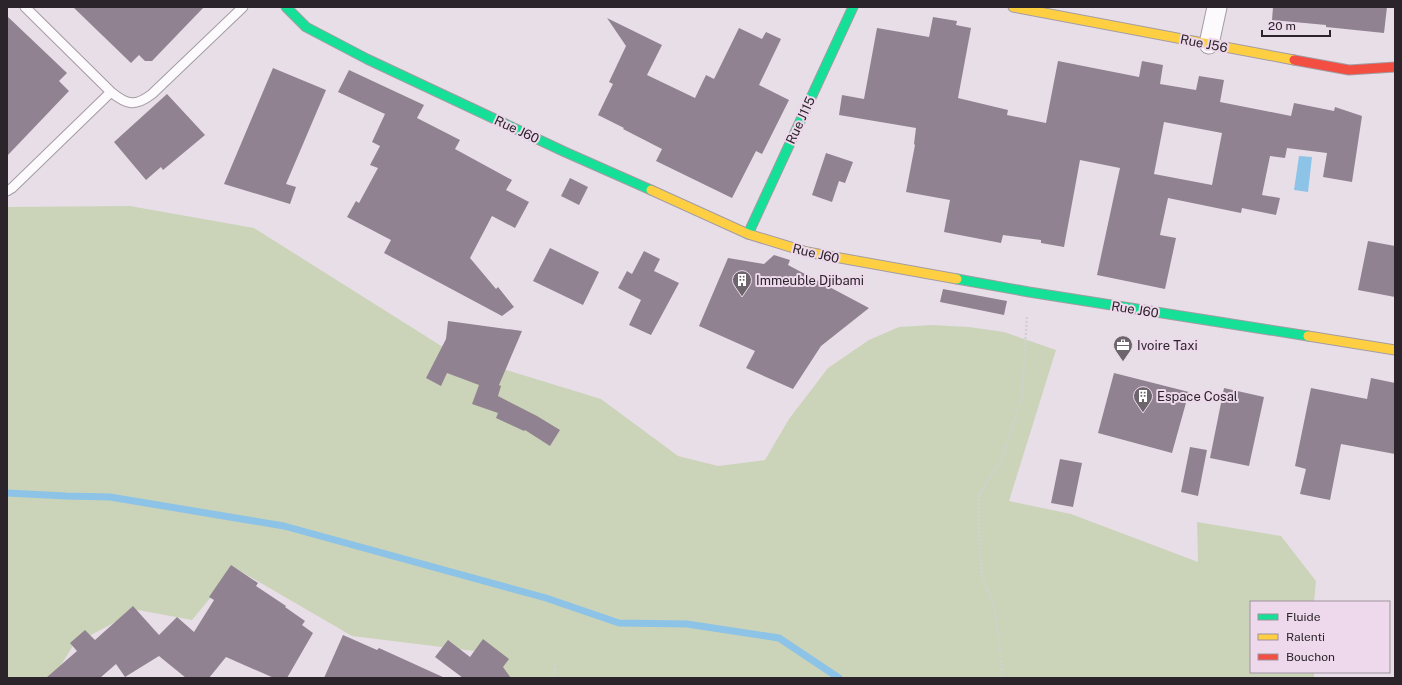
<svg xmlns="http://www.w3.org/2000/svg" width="1402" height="685" font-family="'Public Sans',sans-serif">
  <rect width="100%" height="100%" fill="#e8dee8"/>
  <path fill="#cbd4b8" d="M130 206 254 228 454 354 601 399 678 456 718 466 765 460 789 419 828 368 869 340 899 327 932 325 969 327 1004 332 1056 350 1009 501 1071 514 1198 562 1197 522 1281 536 1316 581 1314 602H1251V672H1314V678H511L483 652 352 636 235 568 192 620 138 610 74 644 53 678H7V207Z"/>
  <path fill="#8cc3e7" d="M1299 156 1312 157 1308 192 1294 190Z"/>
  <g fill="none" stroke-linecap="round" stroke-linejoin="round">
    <path stroke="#8cc3e7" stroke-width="7" d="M7 493 66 496 110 497 284 526 546 598 619 623 687 624 779 638 839 678"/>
  </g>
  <path fill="#918291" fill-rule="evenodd" d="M73 7H204L152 61H145L139 55 131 63Z
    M1273 7H1387L1384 33 1326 27V25L1272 20Z
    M7 16 67 73 59 81 69 91 7 156Z
    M933 17 957 21 956 25 971 28 958 98 1008 110 1007 115 1046 123 1058 61 1139 77 1142 61 1163 65 1160 84 1196 90 1199 76 1224 80 1220 102 1291 116 1294 103 1334 111 1335 107 1362 116 1352 182 1323 177 1327 153 1287 148 1285 158 1270 156 1262 195 1280 198 1276 215 1242 208 1241 213 1168 198 1160 235 1176 238 1165 289 1097 275 1120 168 1080 160 1064 247 1041 243V240L1003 235 1001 243 944 232 950 200 906 192 915 145 914 144 916 128 839 115 842 95 864 99 877 28 929 37ZM1164 122 1222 133 1212 185 1154 174Z
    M607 18 662 45 647 75 695 98 706 75 714 79 739 28 762 39 766 32 781 39 759 85 789 100 762 154 756 151 732 198 656 161 662 149 623 129 624 128 598 115 613 84 609 82 626 46Z
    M273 68 326 90 286 184 296 187 290 204 224 184Z
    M349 70 424 105 417 118 460 140 455 149 512 180 506 190 529 202 515 228 492 216 470 258 496 289 498 287 514 307 502 316 384 253 391 240 347 217 356 201 359 203 378 168 370 165 380 146 372 142 385 114 338 92Z
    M167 94 205 135 163 170 161 167 146 180 114 142Z
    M826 153 853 162 845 183 839 181 832 202 812 195Z
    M570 178 588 187 579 205 561 196Z
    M1368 241 1395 246V297L1358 290Z
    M550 248 599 272 583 305 533 281Z
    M644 251 660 259 654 271 679 283 651 335 629 325 641 300 618 288 627 271 632 274Z
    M774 255 790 260 788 265 869 308 821 346 793 389 746 368 755 351 699 326 728 258 764 264Z
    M943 289 1007 301 1004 315 940 302Z
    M448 321 522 331 499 385 501 386 498 396 537 416 560 430 550 446 525 430 524 431 496 418 498 413 472 404 479 385 447 373 441 386 426 378 446 339Z
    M1114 373 1189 392 1172 453 1098 433Z
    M1371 378 1395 383V454L1341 444 1330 500 1300 494 1306 469 1295 466 1311 388 1367 399Z
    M1224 388 1264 397 1249 466 1210 458Z
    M1190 447 1207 450 1198 496 1181 492Z
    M1060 459 1082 463 1073 507 1051 503Z
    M231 565 258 583 256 586 286 606 285 607 305 621 302 625 313 633 287 678H274L226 657 209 678H186L159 656 125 677 116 664 100 678H46L77 651 70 643 85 630 95 640 133 606 159 635 177 617 194 632 214 600 209 597Z
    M343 635 377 650 379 648 445 678H324Z
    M483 639 509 659 503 667 511 678H463L435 657 448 640 470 657Z"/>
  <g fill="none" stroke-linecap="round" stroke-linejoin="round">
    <defs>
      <path id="lane" d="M25 7 111 92C127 105 135 107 152 94L243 7
        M7 191 12 188 111 92"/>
      <path id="street" d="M1209 44 1217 7"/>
      <path id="fast" d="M286 7 306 27 367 59 565 152 651 190
        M748 234 853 7
        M957 279 1029 292 1308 336"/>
      <path id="slow" d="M1013 7 1294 60
        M651 190 748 234 807 252 957 279
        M1308 336 1395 350"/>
      <path id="jam" d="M1294 60 1349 70 1395 67"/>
    </defs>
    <use href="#lane" stroke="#a39ca3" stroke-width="11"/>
    <use href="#street" stroke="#a39ca3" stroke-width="21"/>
    <use href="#fast" stroke="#a39ca3" stroke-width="11"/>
    <use href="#slow" stroke="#a39ca3" stroke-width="11"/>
    <use href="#jam" stroke="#a39ca3" stroke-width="11"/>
    <path stroke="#d2d0d2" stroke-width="2.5" stroke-dasharray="2 2" stroke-linecap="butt" d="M554 678 555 664
      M1003 678 995 610 982 576 979 534V495L1003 457 1022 394 1027 315"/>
    <use href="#lane" stroke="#fcfafc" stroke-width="9"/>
    <use href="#street" stroke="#fcfafc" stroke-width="19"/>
    <use href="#fast" stroke="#16e098" stroke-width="9"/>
    <use href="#slow" stroke="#ffcf43" stroke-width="9"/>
    <use href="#jam" stroke="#f24e42" stroke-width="9"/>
  </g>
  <defs>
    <symbol id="building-pin" viewBox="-11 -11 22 30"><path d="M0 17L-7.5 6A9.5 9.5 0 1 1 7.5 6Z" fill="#6d656c" stroke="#edd9eb"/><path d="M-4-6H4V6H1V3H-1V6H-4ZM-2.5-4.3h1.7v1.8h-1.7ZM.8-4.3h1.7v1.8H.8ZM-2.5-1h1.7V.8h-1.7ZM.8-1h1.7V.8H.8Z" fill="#fff"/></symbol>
    <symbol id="office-pin" viewBox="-11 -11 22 30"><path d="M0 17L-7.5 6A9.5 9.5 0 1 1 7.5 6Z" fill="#6d656c" stroke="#edd9eb"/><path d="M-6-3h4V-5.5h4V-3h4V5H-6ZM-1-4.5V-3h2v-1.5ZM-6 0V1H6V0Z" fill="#fff"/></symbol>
  </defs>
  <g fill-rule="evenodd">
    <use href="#building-pin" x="731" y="269" width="22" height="30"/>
    <use href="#office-pin" x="1112" y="334" width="22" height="30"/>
    <use href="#building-pin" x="1132" y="385" width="22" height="30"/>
  </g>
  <g text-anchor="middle" stroke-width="4" stroke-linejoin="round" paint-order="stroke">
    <g font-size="13" fill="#2b242a" stroke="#edd9eb">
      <text transform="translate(1204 43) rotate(11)" y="5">Rue J56</text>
      <text transform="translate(800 120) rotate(-65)" y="5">Rue J115</text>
      <text transform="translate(517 129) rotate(25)" y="5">Rue J60</text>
      <text transform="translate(816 253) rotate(13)" y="5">Rue J60</text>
      <text transform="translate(1135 309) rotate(9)" y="5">Rue J60</text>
    </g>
    <g font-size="13" fill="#2b242a" stroke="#edd9eb" text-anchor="start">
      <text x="756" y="285">Immeuble Djibami</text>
      <text x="1137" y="350">Ivoire Taxi</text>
      <text x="1157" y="401">Espace Cosal</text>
    </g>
  </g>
  <rect width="1402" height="685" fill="none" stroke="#2b242a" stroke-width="16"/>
  <rect x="1250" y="601" width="140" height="72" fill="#edd9eb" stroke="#9f919e"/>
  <rect x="1258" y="614" width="20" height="6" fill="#16e098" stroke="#9f919e"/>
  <text x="1286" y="621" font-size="12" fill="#2b242a">Fluide</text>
  <rect x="1258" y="634" width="20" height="6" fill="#ffcf43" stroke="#9f919e"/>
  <text x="1286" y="641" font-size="12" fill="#2b242a">Ralenti</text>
  <rect x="1258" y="654" width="20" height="6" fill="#f24e42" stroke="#9f919e"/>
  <text x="1286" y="661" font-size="12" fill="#2b242a">Bouchon</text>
  <path d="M1262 30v6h68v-6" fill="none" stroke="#2b242a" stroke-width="2"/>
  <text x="1268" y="30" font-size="12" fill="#2b242a" stroke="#edd9eb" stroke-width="3" paint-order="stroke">20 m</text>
</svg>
